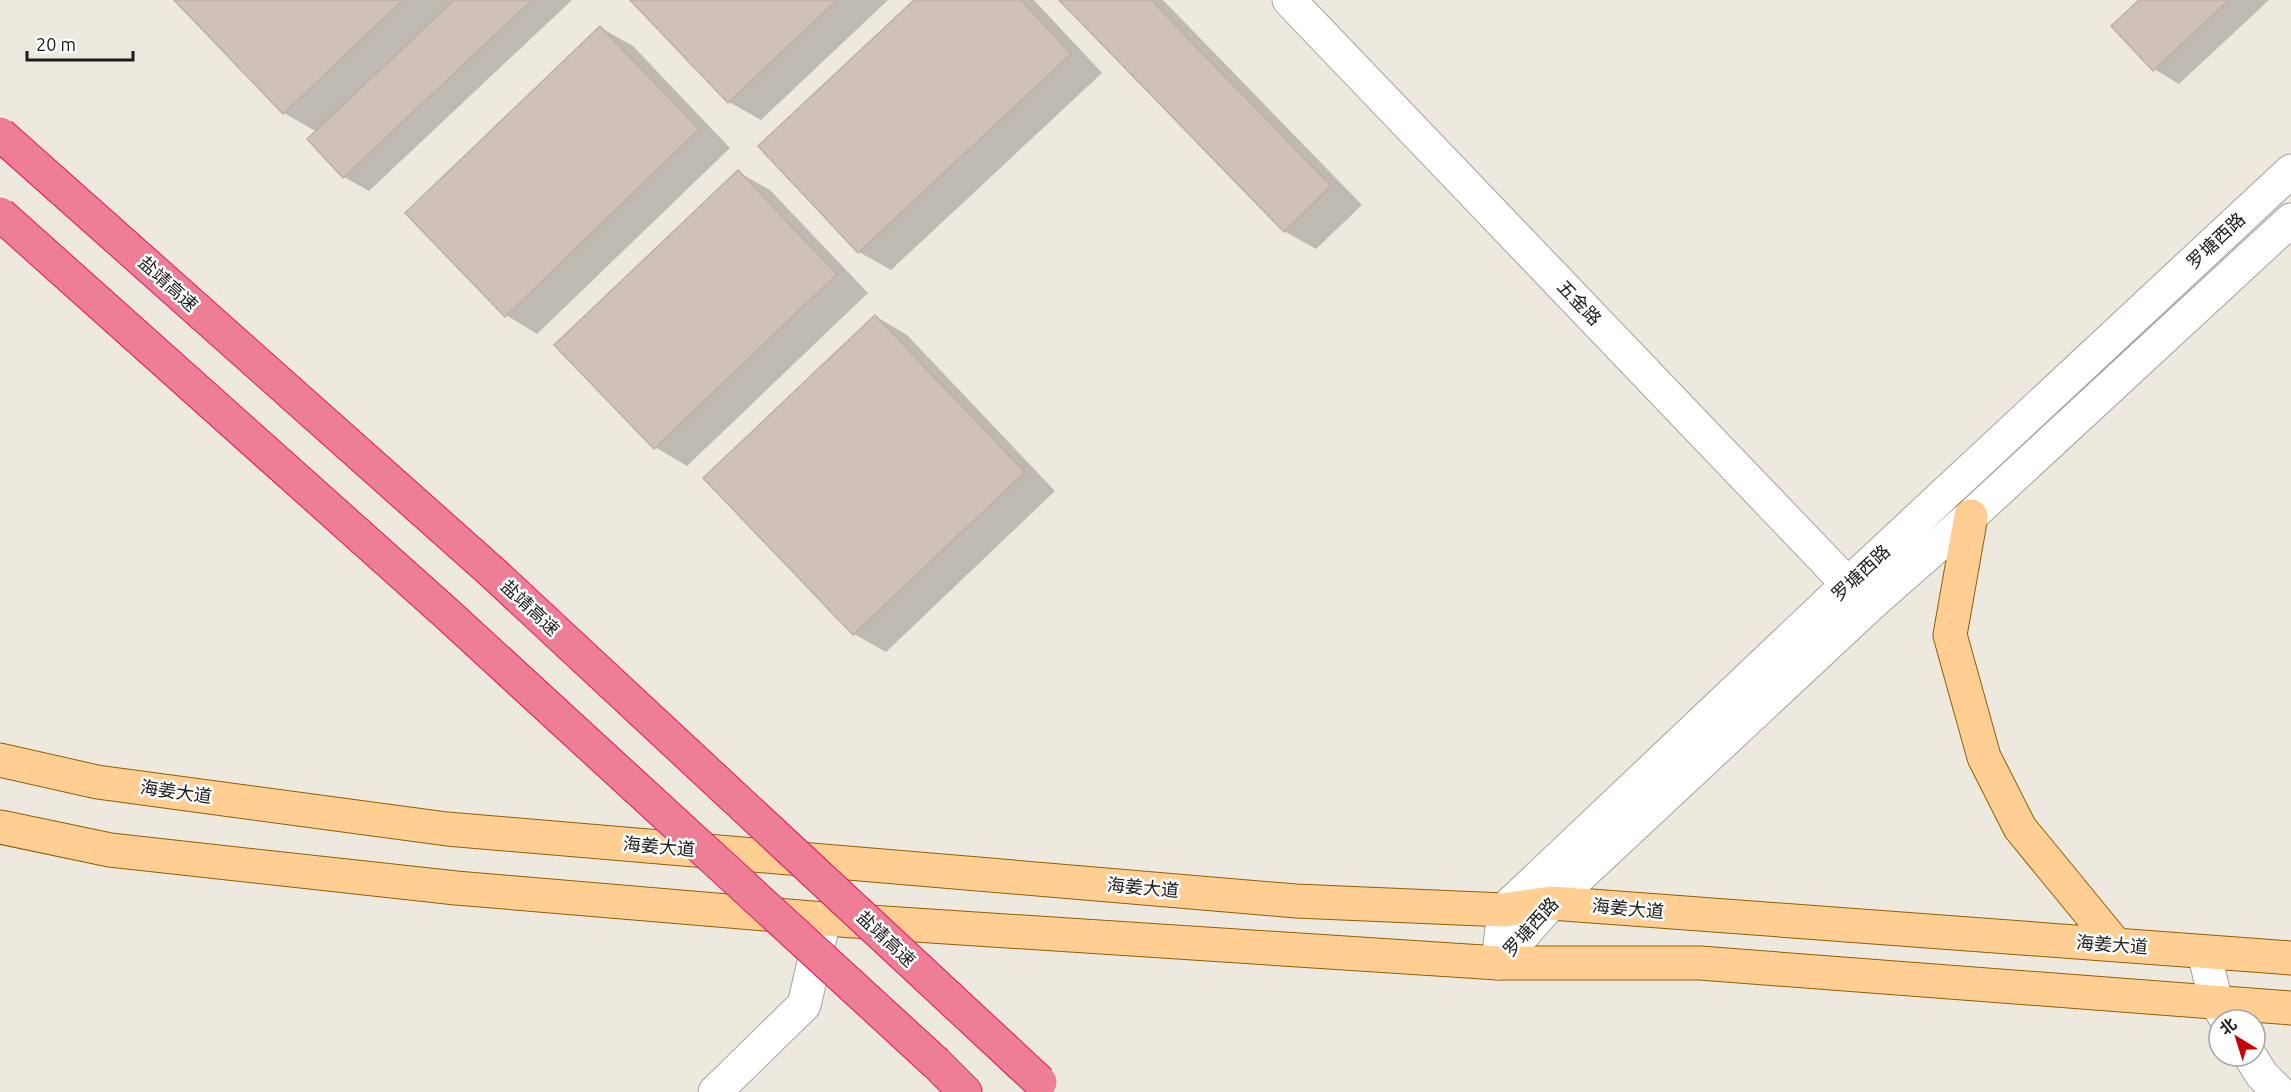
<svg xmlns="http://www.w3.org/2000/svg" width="2291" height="1092" font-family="Ubuntu,'Noto Sans SC',sans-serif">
  <rect width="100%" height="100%" fill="#eee9df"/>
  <path fill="#0003" d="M176 0H572L369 191 344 177 309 139 317 132 284 113Z
    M632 0H888L761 120 729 102Z
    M916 0H1034L1102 73 891 270 859 252Z
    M1061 0H1163L1362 205 1316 249 1284 231Z
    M2141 0H2269L2179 84 2154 69Z
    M601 28 633 46 730 148 537 334 506 315Z
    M738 172 770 190 868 293 687 466 655 447Z
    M875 316 907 335 1055 491 886 652 854 634Z"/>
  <path fill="#cec1b8" stroke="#c1aea0" stroke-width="1.5" d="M174 0H403L283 114Z
    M454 0H532L343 178 307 139Z
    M630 0H837L728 103Z
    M914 0H1021L1071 54 858 253 758 146Z
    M1059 0H1151L1331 186 1284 232Z
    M2139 0H2229L2153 71 2111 26Z
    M600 26 699 129 505 317 405 213Z
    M738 170 837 274 654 449 554 345Z
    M875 315 1025 472 853 635 703 478Z"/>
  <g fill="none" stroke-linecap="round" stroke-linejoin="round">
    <defs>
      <path id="minor" d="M1289 0 1862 599
        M2204 952 2216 1002 2227 1020
        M1498 963 1504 910 1848 584 2291 171
        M1498 963 1551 903 1869 606 1971 516 2291 220
        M2250 1056 2262 1075 2279 1092
        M715 1092 804 1005 822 929"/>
      <path id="major" d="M1971 516 1950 635 1984 757 2020 828 2116 945
        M0 760 97 782 447 829 1296 901 1504 910 1551 903 2291 958
        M0 827 110 850 456 888 824 919 1498 963H1700L2291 1008"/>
      <path id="highway" d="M936 1063 965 1092"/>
    </defs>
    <use href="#minor" stroke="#a2a2a2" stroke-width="35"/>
    <use href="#major" stroke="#925f00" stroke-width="35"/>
    <use href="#highway" stroke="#e5135f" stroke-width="35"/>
    <use href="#minor" stroke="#fff" stroke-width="33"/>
    <use href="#major" stroke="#ffce93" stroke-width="33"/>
    <use href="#highway" stroke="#ee7e95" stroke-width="33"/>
    <defs>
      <path id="highway-bridge" d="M0 134 492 572 1040 1082
        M0 214 445 612 936 1063"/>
    </defs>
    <use href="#highway-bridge" stroke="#e5135f" stroke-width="35" stroke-linecap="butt"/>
    <use href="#highway-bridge" stroke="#ee7e95" stroke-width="33"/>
  </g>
  <g text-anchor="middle" stroke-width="5" stroke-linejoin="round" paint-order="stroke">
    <g font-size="18" fill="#1b1b1b" stroke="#fff">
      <text transform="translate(2216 241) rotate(-43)" y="6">罗塘西路</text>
      <text transform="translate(168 284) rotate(42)" y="6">盐靖高速</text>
      <text transform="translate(1579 303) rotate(46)" y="6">五金路</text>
      <text transform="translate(1861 573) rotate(-43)" y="6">罗塘西路</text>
      <text transform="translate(530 608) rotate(43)" y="6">盐靖高速</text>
      <text transform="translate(176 792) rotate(8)" y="6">海姜大道</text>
      <text transform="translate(659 847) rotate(5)" y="6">海姜大道</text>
      <text transform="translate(1143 888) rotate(5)" y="6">海姜大道</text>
      <text transform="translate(1628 909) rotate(5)" y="6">海姜大道</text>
      <text transform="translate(1531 927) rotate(-48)" y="6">罗塘西路</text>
      <text transform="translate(886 939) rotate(43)" y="6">盐靖高速</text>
      <text transform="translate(2112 945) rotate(4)" y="6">海姜大道</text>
    </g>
  </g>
  <g transform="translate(2237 1038) rotate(322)"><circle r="28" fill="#ffffff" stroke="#a4a4a4" stroke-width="1.5"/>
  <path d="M0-4.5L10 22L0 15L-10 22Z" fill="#c60004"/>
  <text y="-9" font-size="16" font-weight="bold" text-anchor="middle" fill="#1b1b1b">北</text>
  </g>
  <path d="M27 51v9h106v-9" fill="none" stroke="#1b1b1b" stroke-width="3"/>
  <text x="36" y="51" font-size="18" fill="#1b1b1b" stroke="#ffffff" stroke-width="4.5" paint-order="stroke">20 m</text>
</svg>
